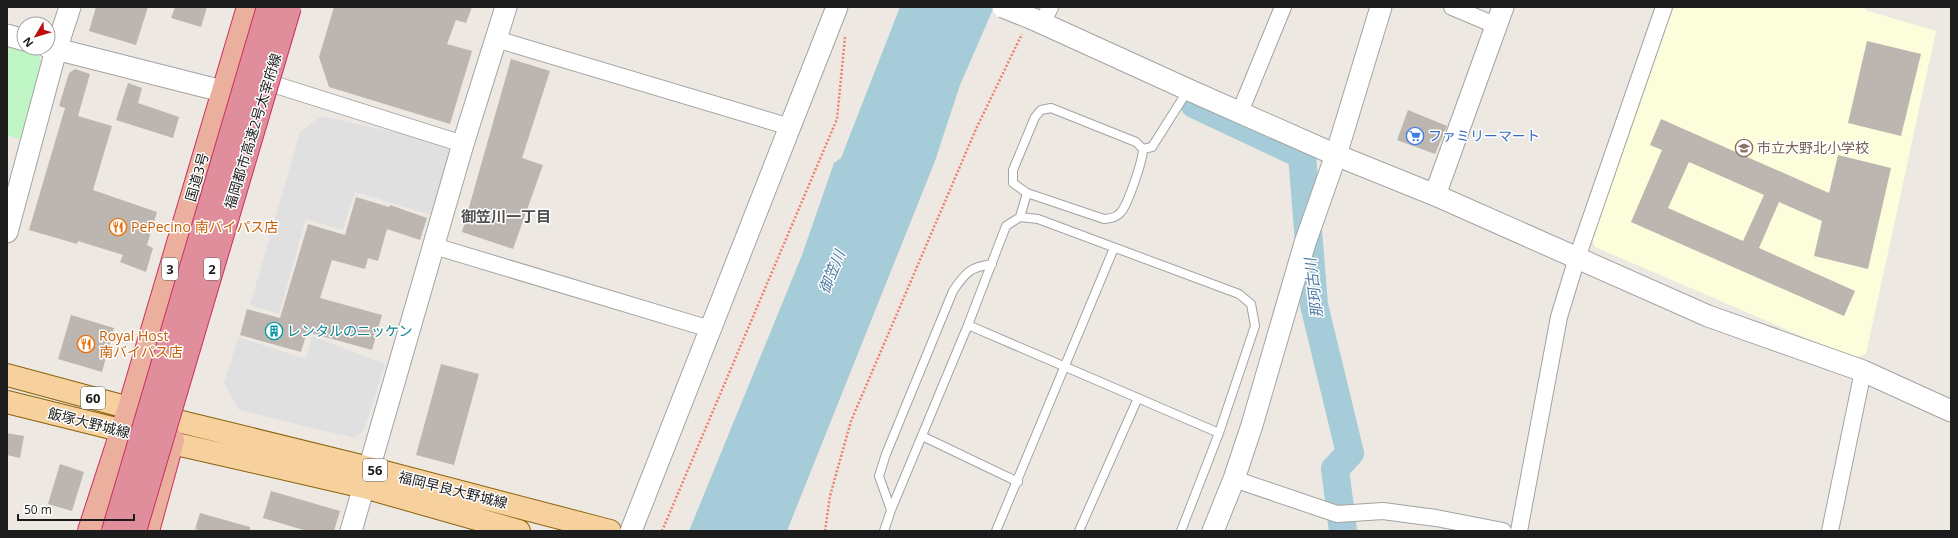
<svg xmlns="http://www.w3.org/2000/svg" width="1958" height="538" font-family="'Open Sans','Noto Sans JP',sans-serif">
  <rect width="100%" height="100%" fill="#ede9e2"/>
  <path fill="#fcfddb" d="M1669 7H1865V10L1936 31 1866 354 1853 358 1595 247 1588 230Z"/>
  <path fill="#c0f5c5" d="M7 44 38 54 45 69 25 141 7 135Z"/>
  <path fill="#e0e0e0" d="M321 116 444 143 450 152 432 215 355 192 343 230 306 219 279 314 250 305 300 132Z
    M312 336 385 364 364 430 354 438 239 410 224 383 238 337 306 359Z"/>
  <path fill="#a5ccd8" d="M900 7H994L960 85 935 161 787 531H689L802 255 834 163 841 158Z"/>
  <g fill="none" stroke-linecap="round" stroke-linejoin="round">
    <path stroke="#a5ccd8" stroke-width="28" d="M1194 104 1302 155 1314 305 1350 453 1335 469 1343 531"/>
  </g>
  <path fill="#bdb5af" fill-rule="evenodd" d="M96 7H148L136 45 89 31Z
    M175 7H207L201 27 171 18Z
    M334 7H472L466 23 456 20 447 44 472 51 450 124 329 87 319 57Z
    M1867 41 1921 54 1901 136 1848 123Z
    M511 59 550 71 522 158 543 165 513 249 462 232Z
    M75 69 90 74 78 116 112 126 93 190 157 212 147 245 153 248 146 272 120 262 123 255 78 241 77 244 29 230 65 108 59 106 69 73Z
    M128 83 142 88 138 103 179 117 173 138 116 120Z
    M1408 110 1447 126 1435 154 1397 140Z
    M1661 119 1829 193 1838 155 1891 168 1868 269 1814 256 1822 221 1779 202 1759 248 1855 291 1844 316 1631 222 1662 150 1650 145ZM1689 162 1764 195 1743 241 1668 208Z
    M356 197 389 207 390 205 427 218 420 240 387 229 378 261 368 258 365 269 332 260 320 298 382 315 372 350 307 332 301 352 240 335 247 309 280 318 308 224 345 235Z
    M71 315 114 328 102 372 58 359Z
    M441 364 479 374 454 465 416 455Z
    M7 433 24 436 20 458 7 455Z
    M60 464 84 472 72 511 48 504Z
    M271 491 340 511 334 531H307L263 518Z
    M200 513 250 527V531H203L195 529Z"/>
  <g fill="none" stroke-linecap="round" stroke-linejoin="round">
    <defs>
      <path id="service" d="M1143 149 1136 142 1051 108 1041 110 1035 117 1013 170V183L1027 193 1104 219C1111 218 1116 218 1121 212 1128 204 1143 160 1143 149L1152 147 1188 90
        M1020 217 1038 219 1239 294 1251 304 1255 326 1219 433 1181 531
        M968 325 1219 433
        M922 436 1018 482
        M891 510 879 476 886 454 953 291C965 273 970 267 992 264
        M884 531 891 510 968 325 1006 226 1020 217 1027 193
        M996 531 1114 248
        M1079 531 1138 398"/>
      <path id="minor" d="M1452 7 1497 26
        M1042 24 1050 7
        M496 39 790 127
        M276 85 463 144
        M1240 112 1283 7
        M434 246 710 329
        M1234 479 1337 514 1383 511 1436 518 1503 531
        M1519 531 1559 317 1577 258 1664 7
        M1830 531 1863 371"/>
      <path id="tertiary" d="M1033 19 1189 90 1336 155 1435 195 1708 316 1863 371 1951 411
        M7 35 24 40
        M48 47 222 91
        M1435 195 1503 7
        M7 232 56 50 70 7
        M351 531 463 144 506 7
        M631 531 837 7
        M1213 531 1234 479 1252 425 1305 243 1336 155 1381 7"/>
      <path id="primary" d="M7 375 178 421 369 468 610 531
        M7 402 172 443 364 487 519 531"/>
      <path id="trunk" d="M89 531 129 408 248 7
        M148 531 173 440"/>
    </defs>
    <use href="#service" stroke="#a3a3a3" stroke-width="10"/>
    <use href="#minor" stroke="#a3a3a3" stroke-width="18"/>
    <use href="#tertiary" stroke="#a3a3a3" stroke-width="23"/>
    <use href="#primary" stroke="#8b6109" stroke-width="24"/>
    <use href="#trunk" stroke="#cc2e62" stroke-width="24"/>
    <path stroke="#f17e6f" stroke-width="2.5" stroke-dasharray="2 2" stroke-linecap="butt" d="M662 531 837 119 845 37
      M825 531 830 496 851 421 976 129 1022 34"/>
    <use href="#service" stroke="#fff" stroke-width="8"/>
    <use href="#minor" stroke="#fff" stroke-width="16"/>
    <use href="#tertiary" stroke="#fff" stroke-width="21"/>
    <use href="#primary" stroke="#f6d19e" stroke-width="22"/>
    <use href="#trunk" stroke="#ebaf9d" stroke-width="22"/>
    <defs>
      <path id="tertiary-bridge" d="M1003 7 1033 19"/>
      <path id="motorway-bridge" d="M113 531 268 7
        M135 531 290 7"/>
    </defs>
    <use href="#tertiary-bridge" stroke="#a3a3a3" stroke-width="23" stroke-linecap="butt"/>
    <use href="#motorway-bridge" stroke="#cc2e62" stroke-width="24" stroke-linecap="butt"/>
    <use href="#tertiary-bridge" stroke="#fff" stroke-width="21"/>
    <use href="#motorway-bridge" stroke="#e08d9c" stroke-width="22"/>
  </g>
  <defs>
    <symbol id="supermarket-ring" viewBox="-11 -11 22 22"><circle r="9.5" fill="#fff" stroke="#3f7fe0" stroke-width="1.5"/><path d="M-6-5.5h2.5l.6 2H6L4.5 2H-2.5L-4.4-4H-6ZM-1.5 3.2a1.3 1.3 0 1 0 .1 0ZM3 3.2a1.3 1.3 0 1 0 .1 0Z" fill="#3f7fe0"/></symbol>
    <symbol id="school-ring" viewBox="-11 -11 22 22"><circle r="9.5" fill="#fff" stroke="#8d6e63" stroke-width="1.5"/><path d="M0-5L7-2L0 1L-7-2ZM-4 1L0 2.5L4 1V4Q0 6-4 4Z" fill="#8d6e63"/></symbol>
    <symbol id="restaurant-ring" viewBox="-11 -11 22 22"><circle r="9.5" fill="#fff" stroke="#e8710a" stroke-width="1.5"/><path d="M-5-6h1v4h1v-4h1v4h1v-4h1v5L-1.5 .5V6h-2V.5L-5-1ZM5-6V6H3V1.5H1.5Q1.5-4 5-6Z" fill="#e8710a"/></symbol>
    <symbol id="building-ring" viewBox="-11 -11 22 22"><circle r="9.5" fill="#fff" stroke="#0f9aa8" stroke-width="1.5"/><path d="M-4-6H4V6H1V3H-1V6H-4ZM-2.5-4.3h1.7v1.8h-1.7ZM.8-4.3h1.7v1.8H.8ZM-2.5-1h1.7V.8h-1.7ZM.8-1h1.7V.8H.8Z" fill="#0f9aa8"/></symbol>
  </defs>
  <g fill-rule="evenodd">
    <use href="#supermarket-ring" x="1405" y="126" width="20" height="20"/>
    <use href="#school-ring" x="1734" y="138" width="20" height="20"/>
    <use href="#restaurant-ring" x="108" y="217" width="20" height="20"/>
    <use href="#building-ring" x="264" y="321" width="20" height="20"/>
    <use href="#restaurant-ring" x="76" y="334" width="20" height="20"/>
  </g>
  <g text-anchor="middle" stroke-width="3" stroke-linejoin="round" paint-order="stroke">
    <g fill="#fff" stroke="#606060" stroke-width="1">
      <rect x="162" y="258" width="16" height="22" rx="3"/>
      <rect x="204" y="258" width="16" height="22" rx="3"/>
      <rect x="81" y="387" width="24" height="22" rx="3"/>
      <rect x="363" y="459" width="24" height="22" rx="3"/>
    </g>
    <g font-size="13" font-weight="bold" fill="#1c1c1c">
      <text x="170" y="274">3</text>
      <text x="212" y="274">2</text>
      <text x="93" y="403">60</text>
      <text x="375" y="475">56</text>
    </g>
    <g font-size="14" fill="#1c1c1c" stroke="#fff">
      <text transform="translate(253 131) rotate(-73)" y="5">福岡都市高速2号太宰府線</text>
      <text transform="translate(197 177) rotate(-74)" y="5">国道3号</text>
      <text transform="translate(89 423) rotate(14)" y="5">飯塚大野城線</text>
      <text transform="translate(453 490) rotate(14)" y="5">福岡早良大野城線</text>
    </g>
    <g font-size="14" fill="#366cbe" stroke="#fff" text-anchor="start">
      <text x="1428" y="141">ファミリーマート</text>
    </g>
    <g font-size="14" fill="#785e54" stroke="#fff" text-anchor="start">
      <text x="1757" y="153">市立大野北小学校</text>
    </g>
    <g font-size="14" fill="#c56008" stroke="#fff" text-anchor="start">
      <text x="131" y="232">PePecino 南バイパス店</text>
      <text x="99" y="341">Royal Host<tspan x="99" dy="16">南バイパス店</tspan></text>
    </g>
    <g font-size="14" fill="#0d838f" stroke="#fff" text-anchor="start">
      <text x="287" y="336">レンタルのニッケン</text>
    </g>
    <g font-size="15" font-weight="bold" fill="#4f4f4f" stroke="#fff">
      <text x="506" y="222">御笠川一丁目</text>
    </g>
    <g font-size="15" font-style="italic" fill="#4f79a5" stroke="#fff">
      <text transform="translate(832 272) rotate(-68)" y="5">御笠川</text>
      <text transform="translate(1314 288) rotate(-97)" y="5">那珂古川</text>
    </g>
  </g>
  <rect width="1958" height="538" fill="none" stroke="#1c1c1c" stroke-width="16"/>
  <g transform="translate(36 36) rotate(232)"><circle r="19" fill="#ffffff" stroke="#a4a4a4"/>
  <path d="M0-3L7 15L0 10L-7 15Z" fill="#bc0e0c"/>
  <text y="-6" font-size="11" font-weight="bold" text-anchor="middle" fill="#1c1c1c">N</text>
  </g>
  <path d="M18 514v6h116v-6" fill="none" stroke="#1c1c1c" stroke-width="2"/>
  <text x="24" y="514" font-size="12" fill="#1c1c1c" stroke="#ffffff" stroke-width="3" paint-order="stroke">50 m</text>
</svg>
